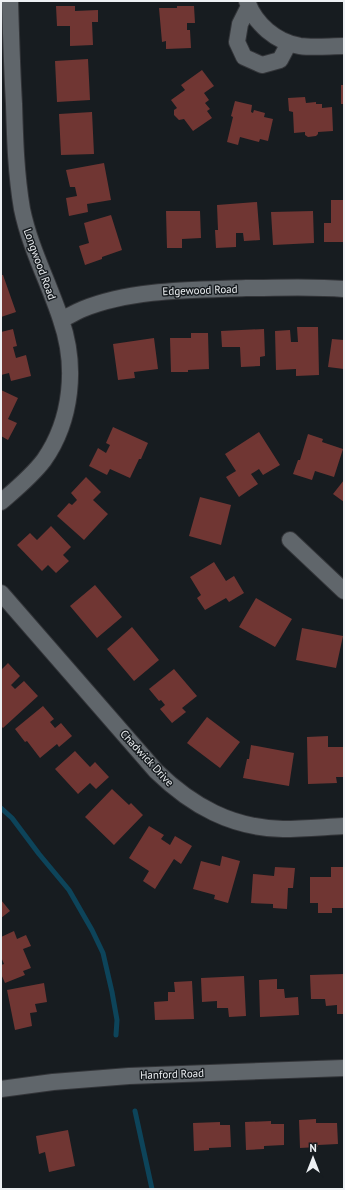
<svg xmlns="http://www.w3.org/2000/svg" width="345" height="1190" font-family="'PT Sans',sans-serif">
  <rect width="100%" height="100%" fill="#171c20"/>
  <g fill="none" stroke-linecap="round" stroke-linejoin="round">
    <path stroke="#0d445a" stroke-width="5" d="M1 808 12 818 39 854 69 890 92 930 103 953 112 992 117 1020 116 1035
      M135 1111 152 1189"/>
  </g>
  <path fill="#703633" d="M56 6H75V11L98 10V22H92L93 45 70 46V26H57Z
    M177 6H194L195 23H187V30H190L191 48 166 49V41L162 42 159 8H177Z
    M88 59 90 100 57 102 55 61Z
    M202 70 214 86 204 93 209 100 205 103 210 109 207 111 212 118 193 131 184 119 179 120 174 115V110L177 108 171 100 185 90 181 85Z
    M341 85H344V104H341Z
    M305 97 306 103 316 102V104H322V108L332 107 333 131 318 132V134L316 136 308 137 305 135V132L294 133 293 112 289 111 288 98Z
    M235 101 252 105 251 112 253 113 254 110 265 113 264 117 273 119 268 141 260 139 259 142 240 137 238 145 227 142 233 117 231 116Z
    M92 112 94 154 61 155 59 114Z
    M104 163 111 200 87 204 88 212 69 216 66 198 77 196 75 187H70L66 170Z
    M331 200H344V232H343V242H324V223H331Z
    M257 202 260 240 244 241 243 233H236V247L216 248 215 230H218L217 205Z
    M166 211H200L201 238 182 239V248H167Z
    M313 211 314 243 273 245 271 212Z
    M111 215 122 250 102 257V259L85 265 79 246 89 243 84 223Z
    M1 275H3L16 312 1 317Z
    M297 327H318L319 375 296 376V369L276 370 275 331 290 330 291 342H298Z
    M13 329 17 346 13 347 16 358 26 355 31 376 11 381 9 373 1 375V332Z
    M264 329 265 356 260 357V366L241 367 240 347H222L221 331Z
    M191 333H208L209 369 188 370V372H171L170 338H191Z
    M154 338 158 369 134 372 135 378 118 380 113 344Z
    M332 339 344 340V369L328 367Z
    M1 390 18 398 8 419 17 423 8 440 1 436Z
    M113 427 148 443 141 459H139L130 478 110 469 107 475 89 466 98 448 106 453 110 445 106 443Z
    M259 432 280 465 263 475 259 469 251 474 258 484 239 497 226 477 236 471 225 454Z
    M308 434 323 439 322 442 343 449 334 477 315 471 312 480 293 474 298 460H300Z
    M86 477 101 492 93 500 108 514 84 540 57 516 69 503 72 505 77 500 71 493Z
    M344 480V502L333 494Z
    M200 497 231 505 221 545 189 536Z
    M51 526 71 547 63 555 69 561 56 573 48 565 42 571 17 545 30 533 37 540Z
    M214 562 226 581 234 576 244 593 229 602 226 598 205 610 197 598 201 595 190 577Z
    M95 585 122 617 97 638 70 606Z
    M256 598 292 619 275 647 239 627Z
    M132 627 159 660 134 681 107 649Z
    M302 628 343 636 336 668 296 660Z
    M8 663 20 676 11 685 15 689 24 681 38 696 3 728 1 726V670Z
    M174 669 197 696 182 708 186 712 172 723 160 709 165 705 161 700 159 701 149 689Z
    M43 706 54 719 50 722 55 728 61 723 72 736 59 747 57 744 40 758 27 741 25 742 15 729Z
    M207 717 240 742 220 768 187 743Z
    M328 736V747H344V777H336L337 783 308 784 307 737Z
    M251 745 294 753 289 786 243 778 247 759H249Z
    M75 751 90 767 95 762 109 777 96 789 90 783 78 794 55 769Z
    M112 789 129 805 131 803 143 815 114 845 85 817Z
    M149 826 164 835 161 839 170 845 175 836 192 846 181 864 174 859 155 889 143 881 149 871 129 858Z
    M222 856 240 861 228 903 214 899 215 895 193 889 201 861 220 866Z
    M275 867 295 868 293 888H288L287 909 273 908V904L251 903 253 874 274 876Z
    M331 867H344V908H332V913H318V903H310V877H331Z
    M1 900 10 911 1 918Z
    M14 931 17 939 26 935 31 946 23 949 31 968 23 971 25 975 5 983 1 974V965L4 964 1 957V937Z
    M344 974V1014H337V1005L326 1006 325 999H311L310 975Z
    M244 976 246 1016 229 1017 228 1008H217V1001L202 1002 201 978Z
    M277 979V989H284L285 998 298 997 299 1015 260 1017 259 980Z
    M192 981 194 1019 155 1020 154 1002 168 1001V992H175L174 982Z
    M44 983 47 1002 35 1004 37 1012 30 1013 32 1026 15 1030 7 990Z
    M316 1119V1123H337L338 1144 318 1145V1147L300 1148 299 1120Z
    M271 1121V1124H284V1145L264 1146V1149L246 1150 245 1122Z
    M220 1122V1125H230L231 1147 209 1148V1150L194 1151 193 1123Z
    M68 1130 75 1166 49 1172 45 1152 39 1154 36 1136Z"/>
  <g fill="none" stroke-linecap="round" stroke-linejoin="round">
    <defs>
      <path id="minor" d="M247 1C255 24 276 42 300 46 314 48 330 46 344 46
        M249 6 240 24 237 42 244 57 262 65 280 60 289 43
        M61 320C69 316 76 312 83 309 132 289 194 290 246 288 279 288 311 286 344 289
        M1 502C16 489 32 476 44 460 72 420 77 366 61 320 49 283 30 248 22 209 16 174 15 139 14 104 12 70 11 35 10 1
        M290 540 344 591
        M1 593 156 771C192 806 232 828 283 829 303 829 324 827 344 826
        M1 1089 53 1082 129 1076 344 1068"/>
    </defs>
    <use href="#minor" stroke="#333539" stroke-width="18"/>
    <use href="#minor" stroke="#60666b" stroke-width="16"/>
  </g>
  <g text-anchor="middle" stroke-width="3" stroke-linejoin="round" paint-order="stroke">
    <g font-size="11" fill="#edf0f3" stroke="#171c20">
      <text transform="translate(40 264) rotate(70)" y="4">Longwood Road</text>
      <text transform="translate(200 290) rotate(-2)" y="4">Edgewood Road</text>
      <text transform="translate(147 758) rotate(47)" y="4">Chadwick Drive</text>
      <text transform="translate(172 1074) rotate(-2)" y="4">Hanford Road</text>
    </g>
  </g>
  <rect width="345" height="1190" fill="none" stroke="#edf0f3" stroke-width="4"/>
  <g transform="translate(313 1158)" stroke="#171c20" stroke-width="3" paint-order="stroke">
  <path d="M0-3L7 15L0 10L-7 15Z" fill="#edf0f3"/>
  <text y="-6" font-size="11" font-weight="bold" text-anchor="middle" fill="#edf0f3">N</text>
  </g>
</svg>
